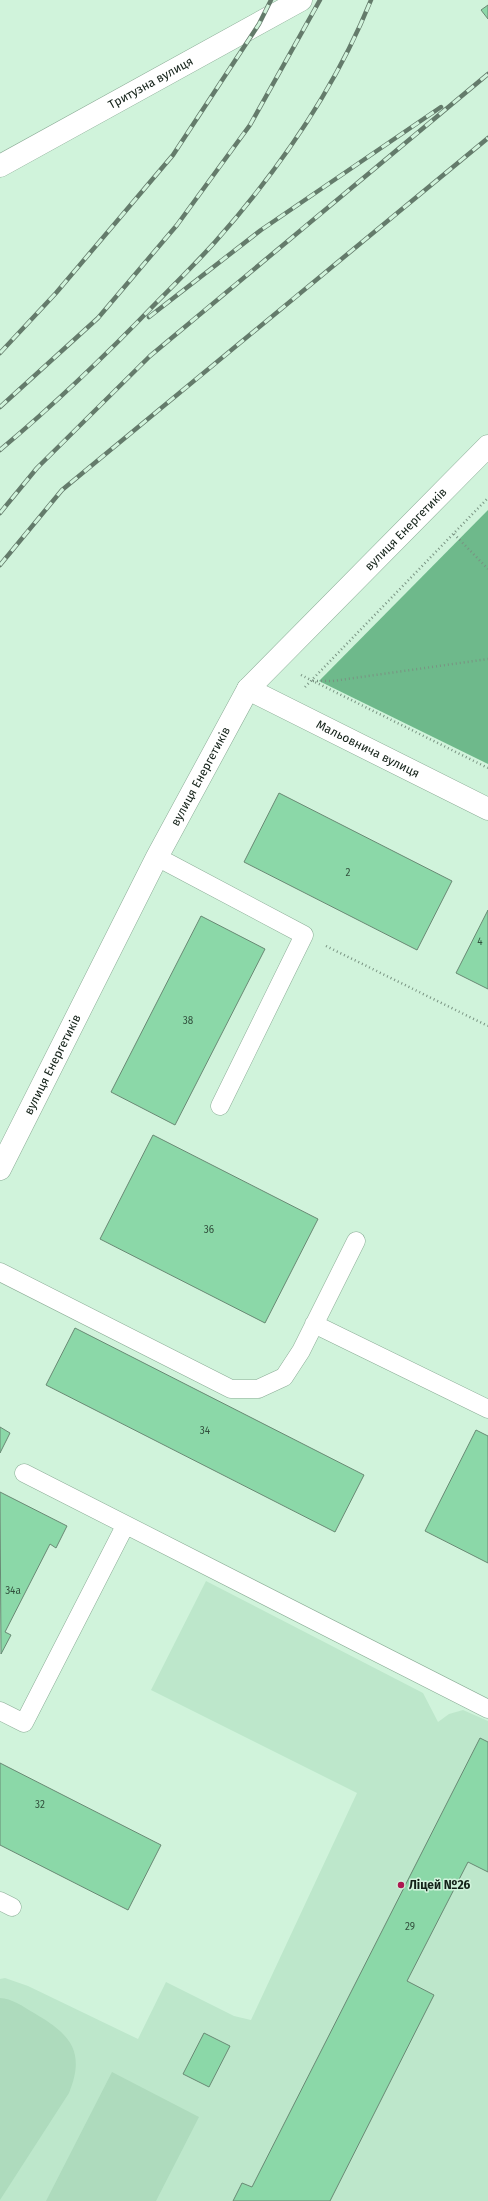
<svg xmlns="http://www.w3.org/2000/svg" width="488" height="2201" font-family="'Fira Sans',sans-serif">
  <rect width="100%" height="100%" fill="#d0f3db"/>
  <path fill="#bde7cb" d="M206 1581 423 1693 438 1722 449 1714 463 1710 488 1721V2201H0V1979L5 1978 28 1986 138 2039 166 1982 234 2016 251 2020 357 1793 151 1690Z"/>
  <path fill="#aedbbd" d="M0 1998C11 1998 24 2007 34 2013 70 2034 86 2051 69 2093L0 2200Z
    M112 2072 199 2117 156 2201H46Z"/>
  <path fill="#6eb98b" d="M488 510V764L319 681Z"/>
  <path fill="#8bd8a8" stroke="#698974" d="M488 5V19L481 10Z
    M279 793 452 881 417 950 244 862Z
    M488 910V989L456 973Z
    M201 916 265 949 175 1125 111 1092Z
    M153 1135 318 1219 265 1323 100 1239Z
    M75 1328 364 1475 335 1532 46 1385Z
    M0 1427 10 1433 0 1453Z
    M476 1430 488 1436V1563L425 1531Z
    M0 1492 67 1526 56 1548 50 1544 5 1632 11 1635 1 1654Z
    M480 1738 488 1742V1872L468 1862 407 1981 434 1995 330 2201H233L242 2183 252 2187Z
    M0 1763 161 1845 128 1910 0 1845Z
    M204 2033 230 2046 209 2087 183 2074Z"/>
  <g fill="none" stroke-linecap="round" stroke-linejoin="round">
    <defs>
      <path id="lane" d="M157 857 304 935 220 1106
        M0 1272 231 1389H258L284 1377 301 1351 356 1241
        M314 1324 488 1409
        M24 1473 488 1709
        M0 1711 24 1723 125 1526
        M0 1901 12 1907"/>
      <g id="street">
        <path id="s1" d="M248 689 488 809"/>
        <path id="s2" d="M0 1169 157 857 248 689 488 446"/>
      </g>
      <g id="secondary">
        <path id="s3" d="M0 166 301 0"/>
      </g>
    </defs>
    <use href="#lane" stroke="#8bac96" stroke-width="19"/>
    <use href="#street" stroke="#8bac96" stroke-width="23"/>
    <use href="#secondary" stroke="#8bac96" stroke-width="23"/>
    <path stroke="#799382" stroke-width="2.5" stroke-dasharray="1 3" stroke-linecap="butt" d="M454 534 488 569
      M301 675 488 768
      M313 681H333L488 659
      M305 687 488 498
      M326 946 488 1026"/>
    <use href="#lane" stroke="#fff" stroke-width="18"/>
    <use href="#street" stroke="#fff" stroke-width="22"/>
    <use href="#secondary" stroke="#fff" stroke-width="22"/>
    <defs>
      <path id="rail" d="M149 317 261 230 441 107
        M0 353 56 293 173 155 259 24 271 0
        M0 407 98 318 177 225 250 125 320 0
        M0 450C55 404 107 354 156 303 176 283 196 263 215 242 278 171 335 89 371 0
        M0 513 37 468 150 356 488 74
        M0 565 62 490 488 138"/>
    </defs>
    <use href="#rail" stroke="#647b6b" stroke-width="4.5"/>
    <use href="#rail" stroke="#d0f3db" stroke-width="3" stroke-dasharray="9" stroke-linecap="butt"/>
  </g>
  <circle fill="#ac1a50" stroke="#d0f3db" stroke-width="1.5" cx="401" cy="1885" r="4"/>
  <g text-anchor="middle" stroke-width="3" stroke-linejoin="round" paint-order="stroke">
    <g font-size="10" fill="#32503d">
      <text x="348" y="876">2</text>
      <text x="480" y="945">4</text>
      <text x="188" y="1024">38</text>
      <text x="209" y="1233">36</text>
      <text x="205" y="1434">34</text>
      <text x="13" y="1594">34а</text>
      <text x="40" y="1808">32</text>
      <text x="410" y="1930">29</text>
    </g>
    <g font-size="12" fill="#142219" stroke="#d0f3db">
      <text dy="4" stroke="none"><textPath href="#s3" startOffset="172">Тритузна вулиця</textPath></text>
      <text dy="4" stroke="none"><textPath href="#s2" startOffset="765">вулиця Енергетиків</textPath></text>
      <text dy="4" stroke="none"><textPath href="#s1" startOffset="134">Мальовнича вулиця</textPath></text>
      <text dy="4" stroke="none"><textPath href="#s2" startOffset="441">вулиця Енергетиків</textPath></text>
      <text dy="4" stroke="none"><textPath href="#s2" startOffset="117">вулиця Енергетиків</textPath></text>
    </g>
    <g font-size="12" font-weight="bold" fill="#142219" stroke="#d0f3db" text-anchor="start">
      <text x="409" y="1889">Ліцей №26</text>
    </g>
  </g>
</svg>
